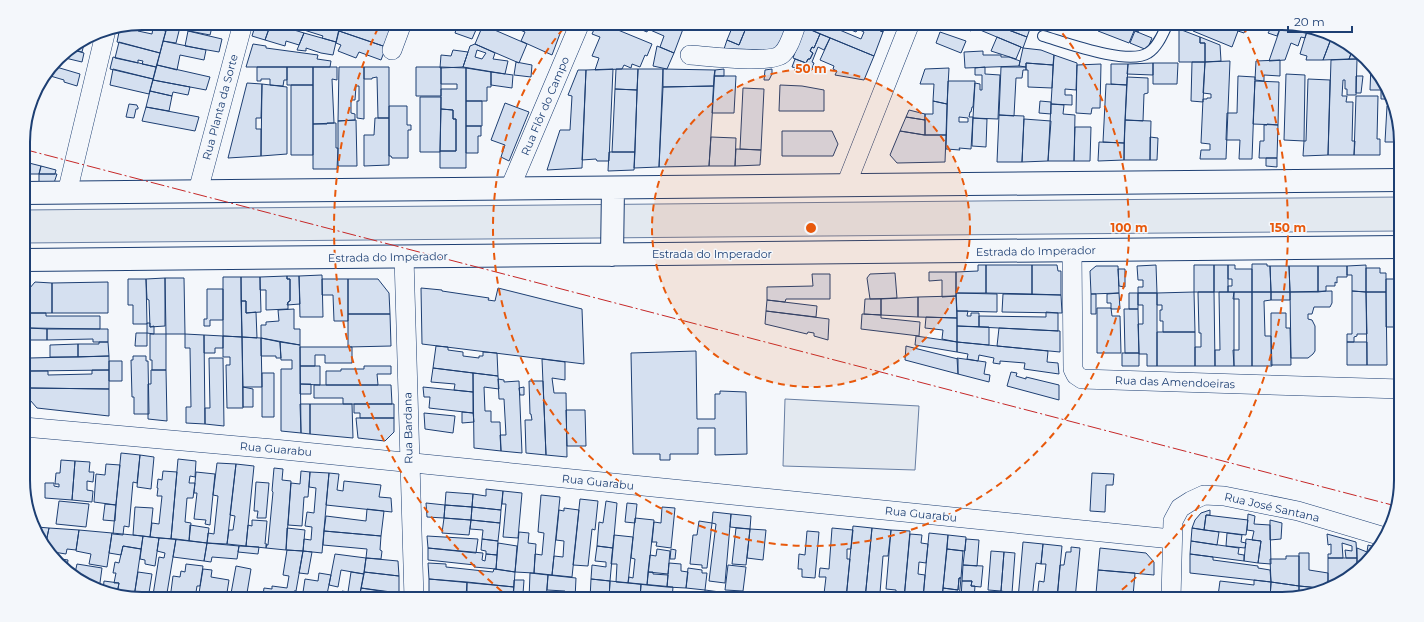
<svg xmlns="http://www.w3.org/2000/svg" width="1424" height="622" font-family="Montserrat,sans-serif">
  <rect width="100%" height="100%" fill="#f4f7fb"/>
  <path fill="#e3e9f0" stroke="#687fa3" d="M1400 197V231L24 243 23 210Z
    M785 399 919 406 915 470 783 466Z"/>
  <path fill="#d5e0f0" stroke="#1d3f73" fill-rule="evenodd" d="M142 23H168L166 31 136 24Z
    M168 23H181L176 43 163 41Z
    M186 23H213L210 35 184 30Z
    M256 23H271L265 40 252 36Z
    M271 23 304 33 299 45 286 41 285 46 265 40Z
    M284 23H306L304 30Z
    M306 23H322L339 29 336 42 322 38 323 36 304 30Z
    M327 23H341L339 29 326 25Z
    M341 23H366L380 30 382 26 393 30 386 47 339 31Z
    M376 23H396L393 30Z
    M458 23H479L472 39 455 33Z
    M479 23H490L488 27Z
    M503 23H542L561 31 552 55 521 41 525 32Z
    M597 23H601L652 44 647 56 645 55 640 67 632 64 631 68 624 65 622 69 595 70 599 58 592 56 600 37 592 34Z
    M625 23H669L683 29 674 53 660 47 664 36 648 29 647 32Z
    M734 23H748L739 45 727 40Z
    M748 23H765L786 32 777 50 724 49 727 40 739 45Z
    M765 23H790L786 32Z
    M805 23H823L861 39 864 32 858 29 856 32 834 23H862L883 32 874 56 804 27Z
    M862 23H887L883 32Z
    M953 23H990L1027 37 1023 48 973 27 971 31Z
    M990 23H1032L1027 37Z
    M1073 23H1093L1090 30Z
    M1101 23H1116L1134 31 1129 43 1098 31Z
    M1116 23H1142L1138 32Z
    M1197 23H1217L1238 31 1232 47 1193 31Z
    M1223 23H1248L1244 33 1223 26 1225 24Z
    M1274 23H1282L1277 36 1268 33Z
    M1282 23 1308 28 1305 38 1301 37 1298 46 1291 43 1285 60 1269 61Z
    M136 24 139 25 138 31 152 34 153 28 166 31 160 53 117 42 120 27Z
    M483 25 527 44 519 63 475 44Z
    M804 27 820 34 814 48 812 47 810 51 813 53 810 59H808L806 63 793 58Z
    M1179 29 1200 37V43H1205V62H1179Z
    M1313 29 1327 32 1332 36 1331 39 1312 32Z
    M188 31 222 39 219 52 185 46Z
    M339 31 386 47 381 60 359 52 356 58 338 51 341 45 336 43Z
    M1135 31 1152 38 1147 50 1130 43Z
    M1307 31 1331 39 1323 60H1306L1307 56 1300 54Z
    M940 32 966 41 961 53 936 43Z
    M304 33 336 42 333 55 321 53 306 48V51L297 50Z
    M820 34 830 38 824 50 818 47 812 62 814 63 811 71 792 67 795 59 806 63 808 59H810L813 53 810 51 812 47 814 48Z
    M1332 36 1352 51 1349 59 1323 60Z
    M997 37 1021 47 1016 59 991 51Z
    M1200 37 1220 45 1221 61 1205 62V43H1200Z
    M830 38 874 56 864 80 835 75 837 71 833 69 834 66 820 60Z
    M163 41 206 50 204 60 180 55 177 70 157 65Z
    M119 42 160 53 156 67 142 64 143 61 138 60V63L115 58Z
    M80 43 84 44 82 52 70 49Z
    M253 44 266 46V48L318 55 317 59 331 61 330 67H246Z
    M475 44 495 53 493 59 508 61 505 74 463 67 470 46ZM477 50 486 53 482 59 475 57Z
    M657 46 674 53 667 69 653 66Z
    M1023 48 1041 50 1054 55 1053 65 1026 63V67L1019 66Z
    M70 49 84 53 82 62 61 57 64 53Z
    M453 50 468 52 463 67 440 68 441 55 451 56Z
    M983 51V55H1001V57H1009L1020 61 1019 66 965 68 964 52Z
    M1352 51 1362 59H1349Z
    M1054 55 1077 63 1076 90 1065 89V95H1072V105L1051 104Z
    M113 57 156 67 153 79 110 69Z
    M1357 59 1356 95H1347V89H1345V80H1343L1342 96H1347L1346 102H1353L1352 141H1355L1354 155H1328L1331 60Z
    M1280 60V76L1264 75V81L1255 80 1256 61Z
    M1230 61 1226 159H1200L1201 150H1210V144L1201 143 1203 99H1207V98H1211V94L1203 93 1205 62Z
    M516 62 532 65 531 77 514 75Z
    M1192 62H1205L1203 102 1191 101Z
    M1026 63 1053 65 1052 88 1028 87V70H1026Z
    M1153 63H1178L1177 84H1153Z
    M1153 63V75L1127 74 1128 64Z
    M1101 64 1100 108H1092L1091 114 1076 113 1077 65Z
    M1111 64H1128L1127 85 1111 84Z
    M157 65 210 77 206 90 153 80Z
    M1371 65 1376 70 1382 83V90H1370Z
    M53 66 80 74 77 86 64 82V80L47 75Z
    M257 67H287V80H284L283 86 270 85V79H261V81H257Z
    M287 67H313V85H287Z
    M313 67H337V80L332 79 334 123 313 124Z
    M339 67H364V119L357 118V101H359V86H356L355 100H351V113L355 114V120L338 121Z
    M364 67H389V118H378L377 77 372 78V79H364Z
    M416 67H441V96H416Z
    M441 67 466 68V168H440V151H456V119H453V110L441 109V89H457V84H441Z
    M985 67V74L1000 75 998 119 973 118 975 83 980 84V90H982V75H975V68Z
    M1001 67H1026V70H1023L1022 78H1016L1014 116 999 115Z
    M466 68 491 72V87H487V101H466Z
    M949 68 947 104 933 101 934 84H920L925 69Z
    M113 69 153 79 149 94 110 85Z
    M613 69 609 161H597L596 159 582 160 586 70Z
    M616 69H638L637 90 615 89Z
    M638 69H663L659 167 634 168Z
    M663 69 715 70 714 86 663 87Z
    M724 69V76H714L715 70Z
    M772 69V74L769 80H764L765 70Z
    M578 70H586L582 168 547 170 560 130H570L572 96 568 95Z
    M491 72 513 75 512 88 491 85Z
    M1286 74 1305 75 1304 141 1284 140Z
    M714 76H736L734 113H712Z
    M1238 76 1255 77 1252 159H1239L1240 140H1226L1227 113H1237Z
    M1356 76H1363L1361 93H1356Z
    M1127 77 1148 78V93L1144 94 1143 121 1125 120Z
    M1308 79 1330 80 1328 155 1303 156 1304 141H1306Z
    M153 80 190 87 188 95 173 92 172 96 150 91Z
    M948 81H975L973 107H972L971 112H970L969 117H973L971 149 959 148 960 150 946 149ZM959 117 968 118V122H959Z
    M1255 81 1279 82 1278 125 1253 124Z
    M247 83 262 84 261 118H256V129H261V156L228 158Z
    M262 84 287 87V154L261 156Z
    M1106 84 1127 85 1124 143 1103 142Z
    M291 85H313V155H291Z
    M780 85 802 86 824 90V111H779Z
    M714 86 709 166 659 167 663 87Z
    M743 88 764 89 761 150 740 149Z
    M1381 88H1384L1389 99H1381Z
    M615 89 637 90 635 152H612Z
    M150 91 172 96 169 111 146 107Z
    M1356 96H1378L1377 139H1380V155H1354Z
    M420 97H441L440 152H420Z
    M1389 100 1400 127V142H1385L1387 106H1389Z
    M466 101H482V126H466Z
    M933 101 947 104 946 135H925V114H933Z
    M1040 101 1051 102V114L1039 113Z
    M505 103 529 112 509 161 501 157 505 145 491 140Z
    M129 104 137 105V106L138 107V109H136L134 118 126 117Z
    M1051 104 1064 105 1063 114 1075 115 1074 161H1048Z
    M389 106H407V125H411V130H408V158H392L391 156H389Z
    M146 107 199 117 195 131 142 121Z
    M441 109 453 110V119H456V151H440Z
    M909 110 925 114V120L906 117Z
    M999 115 1024 116 1022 162H997Z
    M906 117 925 120V135L900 131Z
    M375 118H389V165L364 166V135H374Z
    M973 118 987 119 986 147 972 146Z
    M1024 119 1051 121 1048 161 1022 162Z
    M356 120 357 166H338V121Z
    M1125 120 1151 121 1150 160H1124Z
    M327 123H336V148H338L337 169H313V124H327Z
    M1267 124 1278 125 1277 158H1259L1260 141H1264V125H1267Z
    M466 126H481V136H478V153H466Z
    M1075 127H1091L1090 161H1074Z
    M782 131H832L838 144 833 156H782Z
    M900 131 924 135H946L945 162 897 163 890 155Z
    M711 137 736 138 735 166H709Z
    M1150 137 1158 138 1157 160H1150Z
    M1099 142 1124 143V160L1098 161Z
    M736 149 761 150 760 165 735 166Z
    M609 152H635L634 170 608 171Z
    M1266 158H1277V167L1266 166Z
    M23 162 29 163 27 174H23Z
    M29 163 41 166 39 174H27Z
    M41 166 56 170 55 174H39Z
    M39 174H57L54 183H39Z
    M1252 264H1267V266H1270L1271 292H1252Z
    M978 265H986V293H956V272L978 271Z
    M986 265H1032V294L986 293Z
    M1032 265H1057L1058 271H1061V295L1032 294Z
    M1156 265 1157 293H1138V287H1143V280H1138L1137 266Z
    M1194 265H1214V292H1194Z
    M1214 265H1228V292H1214Z
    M1228 265H1235V269H1252V292H1228V286H1232V279H1228Z
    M1366 265V292L1352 291V275H1347V266Z
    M1096 266H1118L1119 293 1091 294 1090 271Z
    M1270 266H1289L1290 292H1271Z
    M1289 266H1318V292H1290Z
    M1318 266H1347V277H1337V283L1335 282V286H1326V291L1318 292Z
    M1366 268H1380V273H1386V292H1366Z
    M1118 269H1125V287L1119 286Z
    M929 272H956V296L942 297V280L929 281Z
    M895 273 897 298 870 299 867 278 870 274Z
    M812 274H830V299H786L785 302 767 300V287L813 286Z
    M322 275 323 317H300L299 276Z
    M287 276H299L300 304 287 305 288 302 290 301V279H287Z
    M287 276V279H290V301L288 302V309L266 310V290H260V277Z
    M223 277H241L242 337 223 336Z
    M241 277H260L261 312 246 313V301H241Z
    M165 278H184L185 334H166Z
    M165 278V326L150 327 149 300 147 299 146 279Z
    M128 279H146L147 324H133V305H128Z
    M322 279H348V321H334L333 295H322Z
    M348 279H378L389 293 390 314H348Z
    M1386 279H1398V327H1386Z
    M35 282 52 283V313H29V289Z
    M108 282V313H52V283Z
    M421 288 442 290V291L489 298 488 300 495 301 498 288 582 309 584 364 422 344Z
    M207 289H223V320H210V326H204V319H207Z
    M1332 291V303L1330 307H1314L1312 314H1308V319L1312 320 1315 326V351L1313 354 1308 358H1291L1290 292Z
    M1352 291 1366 292 1367 334H1357V336L1354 337V342H1347V334H1352Z
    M1194 292 1195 332H1163V321H1160V310H1162V305H1157V293Z
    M1198 292H1214L1215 366H1195V347H1201V333H1199Z
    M1219 292H1234V366H1215V350H1220Z
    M1234 292H1252V366H1234L1233 350H1239V299H1233Z
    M1252 292H1271V300L1264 301 1265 336H1271L1272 366H1252Z
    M1271 292H1290V300H1271Z
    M1366 292H1386L1387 365H1367Z
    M956 293 997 294V312L957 311Z
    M1119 293 1120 309H1111V303H1107V294Z
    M1129 293H1138V309H1129Z
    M1138 293H1157V366H1147V354H1139L1138 324H1143V305H1138Z
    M1003 294 1061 295 1062 313 1002 312Z
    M1091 294H1096V314H1091Z
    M956 296 957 318 918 317V297Z
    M918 297V317L881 315V299Z
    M865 299H881V315L864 314Z
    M767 300 817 306 816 317 766 311Z
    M241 301H246V313L256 312 257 338 242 337Z
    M1097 308H1111L1112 316H1120L1121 353H1097Z
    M294 309V329H300V345L261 338V325H266V322L279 321 278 310Z
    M1124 309H1138L1139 353H1125Z
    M766 311 829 319 828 340 814 336V333L808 332 807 334 765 324Z
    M957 311H968L967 316H971V313H979V327L957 326Z
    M1046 312 1058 313V331L979 327V316L1046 317Z
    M29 313H46V316H100V329L29 328Z
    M1271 313H1286V328H1290L1291 365H1271Z
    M348 314H390L391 346 348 347Z
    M862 314 881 315V318L920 322 919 336 861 329Z
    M926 317 957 318V342L942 339 943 330 925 328Z
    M147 323H150V327L154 326V334L147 333Z
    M957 326 989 327V345L957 342Z
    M29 328 47 329V340H29Z
    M999 328 1060 331V352L997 346Z
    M47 329H108V342H93V339L47 340Z
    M1157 332H1195V366H1157Z
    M136 333H147V346H135Z
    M150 334H166V370H152V360H150Z
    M185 334 204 335 205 424 186 423V407H191L190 348H185Z
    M204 335 223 336V348H215V353H204Z
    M223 336 242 337 243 408H227L226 365H230V357H223Z
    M916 336 957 342V352L915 345Z
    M242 337 261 338 262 387H243Z
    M261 338 280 342 281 358H276V356H261Z
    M99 342H108L109 356 78 357V344H99Z
    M280 342 300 345 301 433 281 431V369H292V360H281Z
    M957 342 1048 351 1047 362 1058 363 1059 374 1024 369 1025 363 1000 361V364L993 363 994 358 979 355 978 361 967 359 968 354 957 352Z
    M1347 342H1367V365H1347Z
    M78 344V357H50V345Z
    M436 346 448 347V350L463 352V356L479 358V356H483V352L497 353 498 376 433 368Z
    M906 346 958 359V374L905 360Z
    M300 347H352V363H325V355H315V366H300Z
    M696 351 697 419H715V394H720V391L746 392 747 454 715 455V428H698V454H670V460H660V454H633L631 353Z
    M1122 353H1139V366H1122Z
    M109 356V370L30 371V358Z
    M133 356H146V361H148L149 414H134V397H132L131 360H133Z
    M209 358H223L224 426 205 424V408H210Z
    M957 358 986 362 984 374 990 375 989 382 958 374Z
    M542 359 565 362V380L552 378 554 393H566L567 457 546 455Z
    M109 361H122V381H109Z
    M300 366H320V385L300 384Z
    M364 366H391V374H377L378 385H326V371H341V369H364Z
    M433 368 473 373V392L454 390 455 384 431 382Z
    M92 370H109V389L30 388V371H48V375L92 374Z
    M151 370H166L167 421 148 419V384H151Z
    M1011 372 1017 373 1016 376 1026 379V377L1059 385V400L1007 386Z
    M262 373H274V417H262Z
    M473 373 498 376 499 389 484 387 485 411H491V422H500L501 451 474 448Z
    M498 379 504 380V382L519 381 522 453 501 451 500 435H506L504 399H499Z
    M529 381H543L546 455 526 453 525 420H532L531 414H530Z
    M300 384H311V394H300Z
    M314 385H391L392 404H343V398H314Z
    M243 387 253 389V407H243Z
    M423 387 473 392V413L429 408 430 397H424Z
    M524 387V395H520L519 388Z
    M30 388 109 389V416L37 408 30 400Z
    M300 404H310V434L301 433Z
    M310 404H352L353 438 310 434Z
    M354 404H394V418H360V413H354Z
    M566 410H585L586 446H567Z
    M462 412 473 413 474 422 462 423Z
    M424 413 455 416 453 433 425 429Z
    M356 418H394V432L385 441 358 438Z
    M121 453 140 455 137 483 133 482 129 527 124 526 123 535 113 534Z
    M140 455 154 457 151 489 137 487Z
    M178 459 196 461 195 477 190 476 189 483H195L193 498H187L185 522 191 523 189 541 171 539Z
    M61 460 75 461 72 500 45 498V483H54V486L59 487V484H55L56 473H60Z
    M75 461 90 462 89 472H94L93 482 87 481V490L93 491 92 502 72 500Z
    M217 463 236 464 227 544 207 543 208 533 214 534 218 496 213 495Z
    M106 464 120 465 116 505 94 502 96 474 105 475Z
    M236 464 254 466 246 546 227 544 229 530H233L235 516 230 515Z
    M274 468 283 469 282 480 291 481 286 550 266 548V545H268L273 492 272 491Z
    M163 471 177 472 171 539 150 537 152 523 159 524 162 496H157L158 488H157L158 479 162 480Z
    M301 471 310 472 308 497H304L302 526 288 525 291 483 300 484Z
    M196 472 215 474 210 525 205 524 206 520 194 519 197 493H194Z
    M310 472 329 473 322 553 303 551 304 539 311 540 312 527 305 526 307 512 314 513 316 488 309 487Z
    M329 473 339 474 337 490 343 491 344 481 381 485 379 497 391 498 392 512 326 505Z
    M1092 473 1114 474 1113 485H1106L1105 512 1090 511Z
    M256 482 269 483 266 518H257L258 511H254Z
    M486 489 503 491 501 510 472 507 473 494 486 496Z
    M503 491 522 493 518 538 503 537 506 504H502Z
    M446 492 473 494 472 507 445 505Z
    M541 495 560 497 552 575 534 573 535 554 542 555 544 533 538 532Z
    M580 499 598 501 595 530 592 529 588 566 573 565Z
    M59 501 89 504 86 527 56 524Z
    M606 501 617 503 613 548 597 546 599 522 603 523Z
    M426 503 445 505 444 518 427 517Z
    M627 503 637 504 635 523 625 522Z
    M105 504 116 505 115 521 103 520Z
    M445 505 472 507 471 520 444 518Z
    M135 507 153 508 150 537 133 535Z
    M472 507 501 510 500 523 471 520Z
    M662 507 675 508 671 548 656 546 657 542H652L654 522 661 523Z
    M564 508 579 510 572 577 552 575 554 556 563 557 564 541 556 540 559 510 564 511Z
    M367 509 384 511 381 536 324 531 326 516 366 521Z
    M1210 510V515H1206L1204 530 1192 528 1195 520 1201 513Z
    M713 512 731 514 725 583 709 581 716 524 712 523Z
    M731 514 751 516 750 529 730 527Z
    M1248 514 1255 516 1254 524 1270 525 1271 564 1258 563 1261 541 1252 540 1254 531 1247 530Z
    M1206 515 1248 520 1246 535 1204 530Z
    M444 518 471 520 469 535 442 533Z
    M635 518 654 520 647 585 628 583 629 577 633 578 635 559 631 558Z
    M252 520 267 521 265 544H267L266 548 246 546 248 525 252 526Z
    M471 520 500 523 498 541 482 539 483 530 470 529Z
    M1270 520 1282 523 1281 539 1270 540Z
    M699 521 712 523 707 568H702V565L690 564 693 535H697Z
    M190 525 209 528 207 543 189 541Z
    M853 526 872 528 865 599H846Z
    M37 527 49 528 45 547Z
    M49 528 79 530 76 550 67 549 66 554 47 551 45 547Z
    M287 528 305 530 303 551 286 550Z
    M736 528 750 529 746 565 732 564Z
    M832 528 853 530 851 549H847V559H850L846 599H817V593L824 594 826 577H819L820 568 829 569Z
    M872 528 891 530 888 556H883L880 593H885V599H865Z
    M1192 528 1219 532 1217 545 1191 541Z
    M750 529 766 530 763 560 747 558Z
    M79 530 112 533 107 567 89 564 91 554 76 551Z
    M891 530 910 531 904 599H885V594L896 595V590L886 589Z
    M324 531 381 536 380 550 382 551 381 559 366 558 367 549 323 545Z
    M807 531 819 532 815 578 802 577V569H798L799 554 805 555Z
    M519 532 529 533 528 543 536 544 534 573 515 572Z
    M112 533 143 536 141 549 123 546 121 555 109 553Z
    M929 533 948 535 942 599 923 598Z
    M1227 533 1242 535 1241 542 1246 543 1245 548 1226 546Z
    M910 534 922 535 921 543 928 544 926 563 919 562 918 574 925 575 923 599H904Z
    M1327 534 1356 542 1357 558H1346L1345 550 1352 551V546L1342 543 1343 558H1328V554H1331V544L1328 545Z
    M614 535 633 537 628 583 616 582 617 564H611Z
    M948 535 966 537 965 551 947 549Z
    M143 536 159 538 155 566 145 564V560L140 559Z
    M427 536 478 539 476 553 428 548Z
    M159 538 176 539 166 599H149L150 595H153L159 557 164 558 165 553 157 551Z
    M176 539 207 543 204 561 173 557Z
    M482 539 498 541 497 555 486 554V551L481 550Z
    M966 539 979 540 977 566 963 565Z
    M1246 539 1261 541 1258 563 1244 561Z
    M1191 541 1239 548 1238 554 1244 555V561L1190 554Z
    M1023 542 1043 544 1041 564 1036 563 1032 599H1018Z
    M207 543 239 546 237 559 212 557 211 562 204 561Z
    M498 543 517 546 515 572 496 569Z
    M1043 544 1062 546 1057 599H1037L1039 581 1044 582 1046 564H1041Z
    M1368 545 1379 548 1376 552 1357 570V548L1367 552Z
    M123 546 141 549 134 597 117 594 119 583H114L116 573H113L115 562 119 563Z
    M239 546 259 547 258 554 238 552Z
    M597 546 613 548 610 581 591 579 592 565 606 567V562L595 561Z
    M1071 547 1080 548 1075 599H1057L1060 565H1064L1066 552H1071Z
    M428 548 483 553 482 560 485 561 486 554 497 555 496 569 474 567 475 565 428 560Z
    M1100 548 1146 553 1154 562V575L1098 570Z
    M657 549 670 551 668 574 648 572 650 555 656 556Z
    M671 549 676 550 675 559H670Z
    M947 549 963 551 961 578H959L958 590 943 588Z
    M287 550 303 551 296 591H294L292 599H253L254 593 263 595 264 588 272 589V586L287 588 289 576 283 575Z
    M303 551 312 552 308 574 299 573Z
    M991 551 1004 552 1001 591 988 590Z
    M1004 552 1015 553 1012 593 1001 591Z
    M1299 553H1309V570L1328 573V585L1320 588 1299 586Z
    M335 554 366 558 364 574 341 570 338 587 329 585Z
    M1190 554 1213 557V560L1258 566V568L1270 570 1271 582 1190 573Z
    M1286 556H1299V586L1271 582 1270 559H1286Z
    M55 558 68 560 67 567Z
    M366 558 398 561 399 576 364 572Z
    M1328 558H1357V570L1348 579 1328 585Z
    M428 563 446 564V567L493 572 494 569 515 572 514 587 429 579Z
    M669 563 681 564V571L688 572 686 588 667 587Z
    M77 564 102 568 99 590 75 573Z
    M186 564 203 566 200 586H197L195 599H170L173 576 180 577 181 571 185 572Z
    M728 565 746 567 743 591 725 590Z
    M963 565 983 566 981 587 971 586 972 581H962Z
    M236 566 251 569 246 599H230Z
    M688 568 702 570V573H707L705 590 686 588Z
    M203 569 212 570 211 577 229 580 226 599H198Z
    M1098 570 1135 573 1133 596 1096 594Z
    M138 572 152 574 148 599 134 597Z
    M351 572 364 574 359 599H340L342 591 348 592Z
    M364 572 399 576V593L361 588Z
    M648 572H653V574L668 575 667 587 647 585Z
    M319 573 331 575 326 599H302L305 579 318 581Z
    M530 573 548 575 546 599H529Z
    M548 575 576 578 575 599H549V597L565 598V591L547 590Z
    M959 578H961L959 599H942L943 588 958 590Z
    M429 579 467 582 466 597 429 594Z
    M591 579 610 581 609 599H590Z
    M514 580H524L523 594H528V599H513Z
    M1254 580 1271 582 1270 599H1243L1218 596 1220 581 1254 585Z
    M104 581 119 583 117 594 103 591Z
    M610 581 641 584 640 599H609Z
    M962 581H972L971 586H975L974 599H961Z
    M467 582 514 587 513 599H498V598L467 595Z
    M1271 582 1299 586V595L1289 599H1270Z
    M641 584 673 587 672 599H640Z
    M1299 586 1320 588 1299 595Z
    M361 588 380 591 378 599H359Z
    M705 590 720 592V599H705Z
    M380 591 399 593V599H378Z
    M720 592 736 594V599H720Z
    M980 593H990V596H995V593H1001V599H980Z
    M1190 593 1223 596V599H1190Z
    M429 594 481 599H430Z
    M1096 594 1133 596 1132 599H1096Z
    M755 595 767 597V599H736V596L755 597Z"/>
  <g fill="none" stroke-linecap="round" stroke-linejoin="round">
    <defs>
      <path id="service" d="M1043 36C1064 42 1128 66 1148 53 1158 47 1163 33 1168 23"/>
      <path id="minor" d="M392 50 402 23
        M690 55C706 56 772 64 782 54 790 47 793 32 797 23
        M846 185 910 23
        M510 188 580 23
        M198 191 243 23
        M67 193 106 30
        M1072 250 1073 369 1076 375 1082 379 1401 389
        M404 257 414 599
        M24 427 274 449 1172 539
        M1171 599 1173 521 1180 508 1191 501 1204 495 1224 496 1298 511 1385 537"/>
      <path id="secondary" d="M23 193 1400 180
        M612 255 613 188
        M24 260 1400 247"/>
    </defs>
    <use href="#service" stroke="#1d3f73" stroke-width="12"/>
    <use href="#minor" stroke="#1d3f73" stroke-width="20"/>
    <use href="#secondary" stroke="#1d3f73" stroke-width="24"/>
    <use href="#service" stroke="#f4f7fb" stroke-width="10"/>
    <use href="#minor" stroke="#f4f7fb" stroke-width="19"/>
    <use href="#secondary" stroke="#f4f7fb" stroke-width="22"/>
    <path stroke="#c62828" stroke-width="1" stroke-dasharray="14 3 2 3" stroke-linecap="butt" d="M23 149 1396 506"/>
  </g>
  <circle cx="811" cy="228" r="159" fill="#e8590c" fill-opacity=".12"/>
  <g fill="none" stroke="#e8590c" stroke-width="2" stroke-dasharray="7 5">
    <circle cx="811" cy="228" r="159"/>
    <path d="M1055 24A318 318 0 1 1 567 24"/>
    <path d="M511 599A477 477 0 0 1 379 26M1243 26A477 477 0 0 1 1111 599"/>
  </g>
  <g text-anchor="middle" stroke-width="3" stroke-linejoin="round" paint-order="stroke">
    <g font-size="11" fill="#1d3f73" stroke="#f4f7fb">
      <text transform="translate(545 106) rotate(-67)" y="4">Rua Flôr do Campo</text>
      <text transform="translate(220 107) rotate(-75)" y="4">Rua Planta da Sorte</text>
      <text transform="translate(1036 251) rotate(-1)" y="4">Estrada do Imperador</text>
      <text x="712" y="258">Estrada do Imperador</text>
      <text transform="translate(388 257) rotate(-1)" y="4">Estrada do Imperador</text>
      <text transform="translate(1175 382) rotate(2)" y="4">Rua das Amendoeiras</text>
      <text transform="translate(408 428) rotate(-91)" y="4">Rua Bardana</text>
      <text transform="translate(276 449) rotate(5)" y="4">Rua Guarabu</text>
      <text transform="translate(598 482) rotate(6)" y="4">Rua Guarabu</text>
      <text transform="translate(1272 507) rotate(13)" y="4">Rua José Santana</text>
      <text transform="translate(921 514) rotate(6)" y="4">Rua Guarabu</text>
    </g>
  </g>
  <path d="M0 0H1424V622H0ZM142 30H1282A112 112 0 0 1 1394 142V480A112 112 0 0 1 1282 592H142A112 112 0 0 1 30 480V142A112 112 0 0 1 142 30Z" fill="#f4f7fb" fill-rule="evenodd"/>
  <path fill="none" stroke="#1d3f73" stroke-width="2" d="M142 30H1282A112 112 0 0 1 1394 142V480A112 112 0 0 1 1282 592H142A112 112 0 0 1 30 480V142A112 112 0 0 1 142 30Z"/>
  <circle cx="811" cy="228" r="6" fill="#e8590c" stroke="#f4f7fb" stroke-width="2"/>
  <g font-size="12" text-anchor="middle" font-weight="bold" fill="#e8590c" stroke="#f4f7fb" stroke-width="3" stroke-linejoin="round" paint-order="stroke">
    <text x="811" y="73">50 m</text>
    <text x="1129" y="232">100 m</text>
    <text x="1288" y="232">150 m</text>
  </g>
  <path d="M1288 26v6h64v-6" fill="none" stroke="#1d3f73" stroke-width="2"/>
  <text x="1294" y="26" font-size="12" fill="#1d3f73" stroke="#f4f7fb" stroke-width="3" paint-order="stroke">20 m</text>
</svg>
